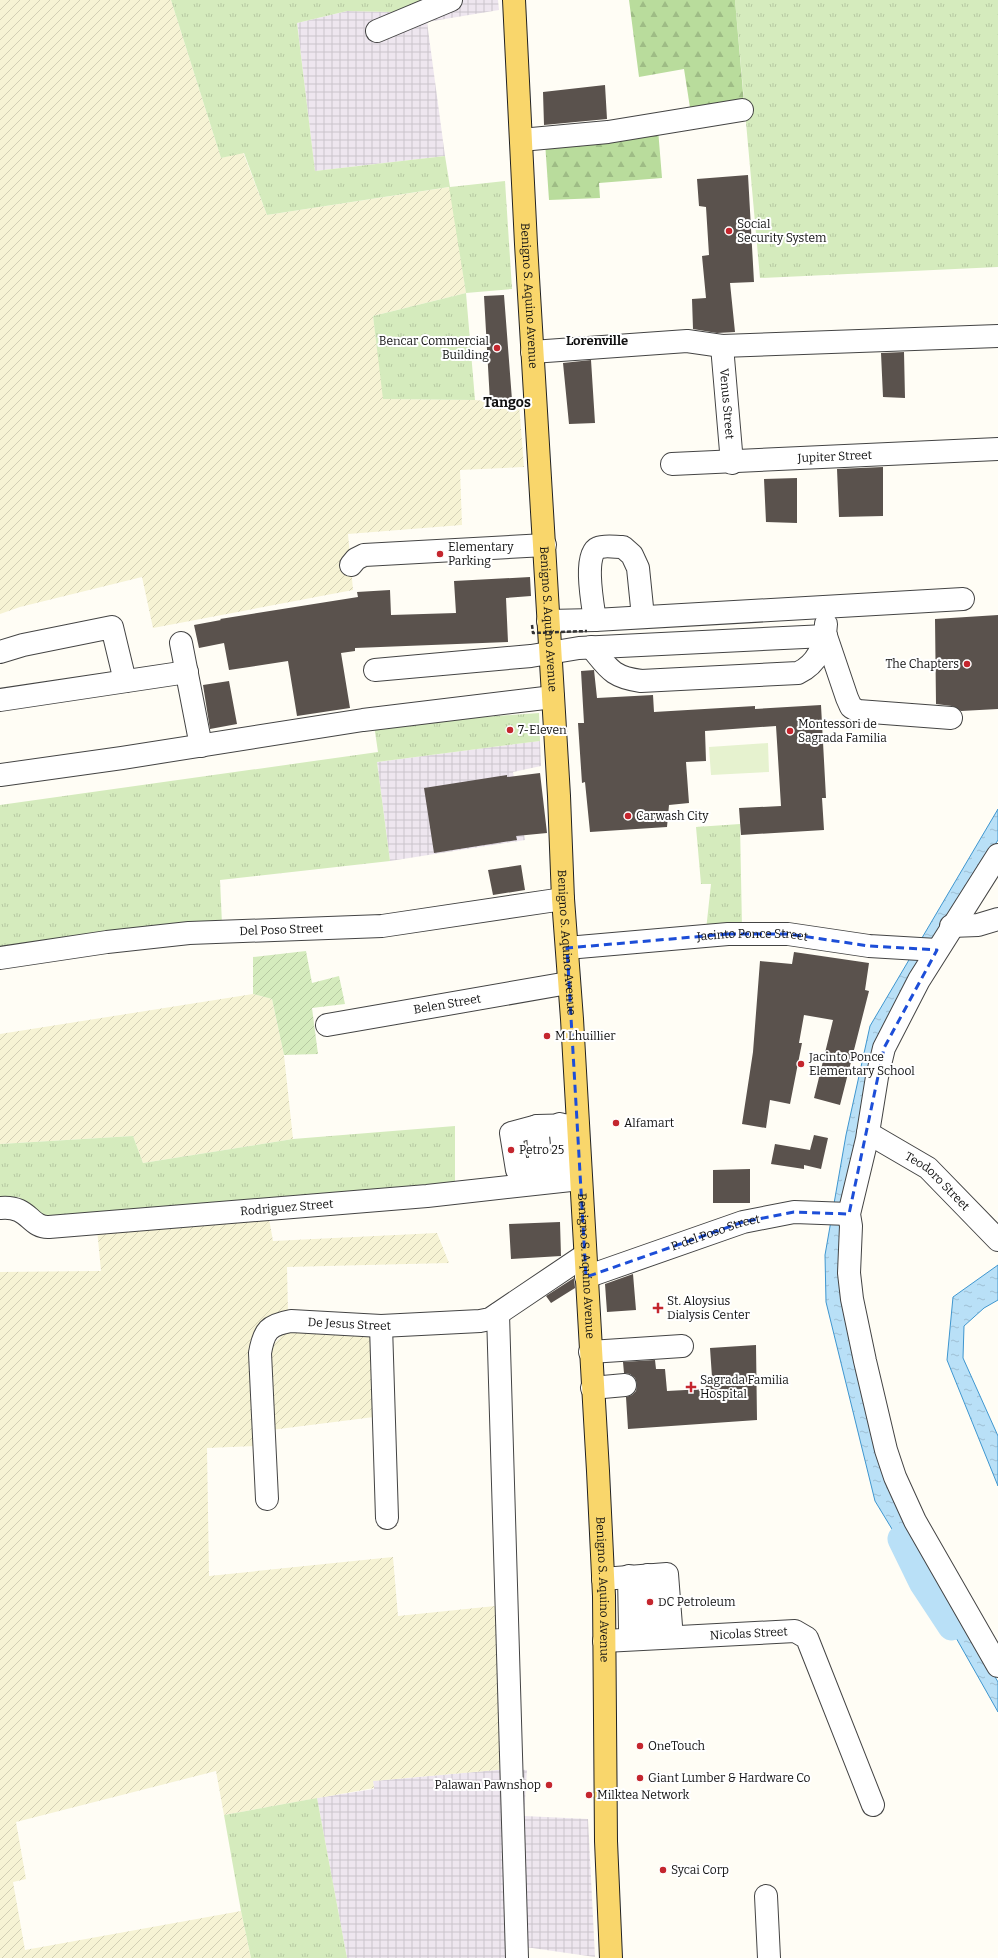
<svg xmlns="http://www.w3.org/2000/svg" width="998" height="1958" font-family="Bitter,serif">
  <defs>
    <pattern id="industrial-grid" width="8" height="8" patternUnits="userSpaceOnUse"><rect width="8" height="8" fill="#eee6ef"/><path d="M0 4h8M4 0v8" fill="none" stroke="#cbc4cc"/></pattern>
    <pattern id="farmland-furrows" width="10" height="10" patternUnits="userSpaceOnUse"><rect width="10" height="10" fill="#f6f3d4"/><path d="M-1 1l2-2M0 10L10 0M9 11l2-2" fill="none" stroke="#d2cfb5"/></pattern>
    <pattern id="grass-tufts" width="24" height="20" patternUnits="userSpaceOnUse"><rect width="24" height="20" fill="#d5ebbd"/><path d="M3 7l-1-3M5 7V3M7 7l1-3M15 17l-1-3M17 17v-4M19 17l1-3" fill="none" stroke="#b6c8a1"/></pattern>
    <pattern id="forest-firs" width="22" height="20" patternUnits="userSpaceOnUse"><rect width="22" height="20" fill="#b9dc9c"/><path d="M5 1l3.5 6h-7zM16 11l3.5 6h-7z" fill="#9ebc85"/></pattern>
    <pattern id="garden-furrows" width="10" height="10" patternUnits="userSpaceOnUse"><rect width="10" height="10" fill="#d5ebbd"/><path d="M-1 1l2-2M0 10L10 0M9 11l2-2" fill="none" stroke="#b6c8a1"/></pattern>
    <pattern id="water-ripples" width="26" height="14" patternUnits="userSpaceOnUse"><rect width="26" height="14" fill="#b9e0f7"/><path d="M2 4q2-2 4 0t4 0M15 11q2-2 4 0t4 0" fill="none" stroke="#9ebfd3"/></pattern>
  </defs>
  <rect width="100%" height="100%" fill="#fffdf5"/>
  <path fill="url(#industrial-grid)" d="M440 0H498L499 10 427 22 445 156 315 171 297 23 347 11 393 12Z
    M540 741 541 766 513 772 525 840 390 861 377 762Z
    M508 1769 527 1770 524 1816 588 1819 595 1957 511 1945V1958H347L317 1798 374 1789 373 1781Z"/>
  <path fill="url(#farmland-furrows)" d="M0 0H171L221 158 243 152 267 215 450 187 466 293 373 316 384 399 475 400 519 404 524 467 460 470 462 525 348 534 353 590 153 628 142 577 20 607 0 614Z
    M253 994 272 999 284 1055 293 1139 143 1163 133 1136 0 1144V1034Z
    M268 1213 273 1241 437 1233 449 1263 287 1267 288 1312 270 1317 257 1446 207 1448 209 1576 393 1557 398 1616 505 1605 508 1769 373 1781 374 1788 224 1815 216 1771 16 1822 26 1879 13 1882 25 1950 241 1911 251 1958H0V1272L101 1271 97 1229Z
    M286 1331 377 1334 382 1416 271 1430 270 1348Z"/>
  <path fill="url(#grass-tufts)" d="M171 0H440L437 4 393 12 347 11 297 23 315 171 445 156 450 187 505 181 512 289 466 293 475 400 383 399 373 316 466 293 449 187 267 215 244 153 221 158Z
    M735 0H998V267L760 278Z
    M539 713 540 741 377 762 390 861 220 880 222 924 0 952V805L378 752 374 725Z
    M740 824 742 928 706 930 711 884H701L696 827Z
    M455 1126V1186L39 1217 19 1197 0 1198V1144L133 1136 143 1163 293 1139Z
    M317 1798 347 1958H251L241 1911 224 1815Z"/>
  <path fill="url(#forest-firs)" d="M629 0H735L744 104 691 114 684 69 639 77Z
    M658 129 662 178 599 183 600 198 549 200 545 142Z"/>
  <path fill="url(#garden-furrows)" d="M306 951 312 983 339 976 345 1004 312 1008 318 1054 284 1055 272 999 253 994V957Z"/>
  <path fill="#e6f2cf" d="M768 743 769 772 711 775 709 747Z"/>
  <path fill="url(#water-ripples)" stroke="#3f96cf" d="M998 809V840L962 895 884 1031 843 1301 941 1584 998 1682V1712L929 1590 875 1501 826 1302 825 1255 846 1135 870 1026Z
    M998 1265V1300L984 1308 964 1326 963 1358 998 1436V1486L947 1360 953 1297Z"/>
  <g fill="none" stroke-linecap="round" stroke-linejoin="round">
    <path stroke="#b9e0f7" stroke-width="29" d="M902 1539 923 1582 952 1626"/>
  </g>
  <path fill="#5a524d" d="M605 85 607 119 544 125 543 92Z
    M748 175 754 282 730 283 735 332 717 333 693 329 692 299 706 298 702 256 709 255 706 207 699 206 697 179Z
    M504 295 512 400 490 402 484 296Z
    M904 352 905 398 883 397 881 353Z
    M591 360 595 423 569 424 563 363Z
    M883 467V516L839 517 837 469Z
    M797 478V523L766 522 764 479Z
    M530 577 531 596 506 598 508 642 355 648V651L341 653 350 708 297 716 288 661 229 670 224 643 199 648 194 625 221 620 220 619 358 597 357 592 390 590 391 615 456 613 454 581Z
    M998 615V709L961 711 952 706 936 704 935 619Z
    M594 670 597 698 653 695 654 712 755 706V709L821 705 826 798H822L824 830 741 835 739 808 781 806 776 726 705 731 706 761 686 762 689 803 669 805 667 827 590 832 585 782 582 783 578 723H584L581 671Z
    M229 681 237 724 210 729 203 685Z
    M540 773 547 833 516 836 517 840 434 853 424 788 507 775V777Z
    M521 865 525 890 493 895 488 870Z
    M794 952 869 963 865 990 869 991 840 1105 814 1098 833 1020 804 1015 799 1043H802L790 1104 770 1100 766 1128 742 1124 753 1052 760 961 792 964Z
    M814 1135 828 1138 821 1169 804 1165V1169L771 1164 775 1144 810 1150Z
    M750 1169V1203H713V1170Z
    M560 1222 561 1256 511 1259 509 1224Z
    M633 1274 636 1310 607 1312 605 1284Z
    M574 1278 575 1288 551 1303 546 1296Z
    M756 1345 757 1420 628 1429 626 1397 632 1395 636 1391 637 1384 635 1378 630 1374 624 1373 623 1362 655 1360 656 1369H665L667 1391 704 1389 712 1377 710 1348Z"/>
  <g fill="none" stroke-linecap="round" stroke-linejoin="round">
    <defs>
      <g id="minor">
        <path d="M377 31 451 0"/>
        <path d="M521 140 608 132 742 110"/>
        <path id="s1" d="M722 346 732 463"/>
        <path d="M532 352 687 341 722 346 998 336"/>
        <path id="s2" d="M672 464 998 449"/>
        <path d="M351 565 356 559 364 555 545 545"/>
        <path d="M595 620C593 606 583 554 598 548 604 545 615 547 623 547L632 555 638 568 643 617"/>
        <path d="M548 621 595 620 963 599"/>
        <path d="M826 636 847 698 851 707 858 711 951 718"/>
        <path d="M181 643 201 746"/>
        <path d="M591 647C609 669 612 677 641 681L798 673C818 664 825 644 826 624"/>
        <path d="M0 652 23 645 112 627 125 681"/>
        <path d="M375 670 531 656 579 648 826 636"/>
        <path d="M0 700 187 672"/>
        <path d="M0 775 122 758 363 720 553 697"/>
        <path d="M998 855 919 980 884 1048 877 1077 867 1139 849 1214 851 1226 849 1273 852 1299 865 1361 886 1450 895 1477 915 1521 998 1666"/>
        <path d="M951 926 978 925 998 919"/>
        <path id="s3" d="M567 948 728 934H788L869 946 937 950"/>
        <path id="s4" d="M0 958 107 942 189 933 382 926 563 899"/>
        <path id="s5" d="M327 1025 568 983"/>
        <path d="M560 1124 564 1165"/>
        <path d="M577 1125 537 1126 511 1133 517 1170 579 1164"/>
        <path d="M537 1126 541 1167"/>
        <path id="s6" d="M868 1133 928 1168 998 1240"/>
        <path id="s7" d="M0 1208C30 1205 29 1228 49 1227L427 1196 580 1179"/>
        <path id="s8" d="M586 1277 743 1222 794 1212 849 1214"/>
        <path d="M498 1314 517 1958"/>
        <path d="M381 1326 387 1518"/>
        <path d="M590 1352 682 1346"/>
        <path d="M592 1388 625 1385"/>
        <path id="s9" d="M267 1499 260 1353C264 1330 269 1325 291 1321L381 1326 480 1321 490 1319 585 1255"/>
        <path d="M648 1575 650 1627"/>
        <path d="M629 1576 630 1628"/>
        <path d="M603 1579 667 1574 671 1626 645 1627"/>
        <path id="s10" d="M604 1641 795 1631 807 1638 873 1805"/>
        <path d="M766 1896 769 1958"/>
      </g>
      <g id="major">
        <path id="s11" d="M514 0 526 244 559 796 563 899 572 1019 598 1471 604 1596 606 1841 611 1958"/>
      </g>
    </defs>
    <use href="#minor" stroke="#444" stroke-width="24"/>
    <use href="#major" stroke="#222" stroke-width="24"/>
    <use href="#minor" stroke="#fff" stroke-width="22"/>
    <use href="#major" stroke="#f9d66b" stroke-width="22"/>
    <path stroke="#333" stroke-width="2.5" stroke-dasharray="4 2" stroke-linecap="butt" d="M532 625 533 633 587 631"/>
  </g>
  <path fill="none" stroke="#1d4ed8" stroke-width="3" stroke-dasharray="8 5" stroke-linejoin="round" d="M728 934H788L869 946 937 950 884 1048 849 1214 794 1212 743 1222 586 1277 567 948Z"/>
  <g fill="#c4262e" stroke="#fff" stroke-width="1.5">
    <circle cx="729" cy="231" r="4"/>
    <circle cx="497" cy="348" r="4"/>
    <circle cx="440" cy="554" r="4"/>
    <circle cx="967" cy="664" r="4"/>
    <circle cx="510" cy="730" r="4"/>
    <circle cx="790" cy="731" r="4"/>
    <circle cx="628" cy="816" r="4"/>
    <circle cx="547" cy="1036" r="4"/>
    <circle cx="801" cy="1064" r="4"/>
    <circle cx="616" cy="1123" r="4"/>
    <circle cx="511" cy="1150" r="4"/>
    <path d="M656 1302h4v4h4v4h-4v4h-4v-4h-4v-4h4z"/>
    <path d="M689 1381h4v4h4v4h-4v4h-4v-4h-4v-4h4z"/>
    <circle cx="650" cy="1602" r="4"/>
    <circle cx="640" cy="1746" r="4"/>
    <circle cx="640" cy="1778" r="4"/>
    <circle cx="549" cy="1785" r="4"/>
    <circle cx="589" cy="1795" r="4"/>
    <circle cx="663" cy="1870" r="4"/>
  </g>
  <g text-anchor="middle" stroke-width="4" stroke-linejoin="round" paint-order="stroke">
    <g font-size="12" fill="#111" stroke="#fff" text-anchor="start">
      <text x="737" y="228">Social<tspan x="737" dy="14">Security System</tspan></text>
      <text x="489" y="345" text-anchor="end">Bencar Commercial<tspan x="489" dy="14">Building</tspan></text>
      <text x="448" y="551">Elementary<tspan x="448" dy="14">Parking</tspan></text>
      <text x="959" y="668" text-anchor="end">The Chapters</text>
      <text x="798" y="728">Montessori de<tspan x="798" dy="14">Sagrada Familia</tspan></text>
      <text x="518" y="734">7-Eleven</text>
      <text x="636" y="820">Carwash City</text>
      <text x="555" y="1040">M Lhuillier</text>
      <text x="809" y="1061">Jacinto Ponce<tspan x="809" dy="14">Elementary School</tspan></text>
      <text x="624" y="1127">Alfamart</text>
      <text x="519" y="1154">Petro 25</text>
      <text x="667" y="1305">St. Aloysius<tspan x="667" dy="14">Dialysis Center</tspan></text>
      <text x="700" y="1384">Sagrada Familia<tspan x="700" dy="14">Hospital</tspan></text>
      <text x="658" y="1606">DC Petroleum</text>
      <text x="648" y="1750">OneTouch</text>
      <text x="648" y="1782">Giant Lumber &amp; Hardware Co</text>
      <text x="541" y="1789" text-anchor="end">Palawan Pawnshop</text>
      <text x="597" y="1799">Milktea Network</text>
      <text x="671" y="1874">Sycai Corp</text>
    </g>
    <g font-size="12" fill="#111" stroke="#fff">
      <text dy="4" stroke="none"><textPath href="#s11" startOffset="296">Benigno S. Aquino Avenue</textPath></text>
      <text dy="4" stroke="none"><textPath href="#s1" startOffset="58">Venus Street</textPath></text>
      <text dy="4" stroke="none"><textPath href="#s2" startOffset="163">Jupiter Street</textPath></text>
      <text dy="4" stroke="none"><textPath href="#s11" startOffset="620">Benigno S. Aquino Avenue</textPath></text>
      <text dy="4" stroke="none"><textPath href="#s4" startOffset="283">Del Poso Street</textPath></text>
      <text dy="4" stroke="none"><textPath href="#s3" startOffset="186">Jacinto Ponce Street</textPath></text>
      <text dy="4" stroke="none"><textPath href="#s11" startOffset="944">Benigno S. Aquino Avenue</textPath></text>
      <text dy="4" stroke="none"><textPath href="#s5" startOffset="122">Belen Street</textPath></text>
      <text dy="4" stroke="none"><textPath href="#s6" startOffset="85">Teodoro Street</textPath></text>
      <text dy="4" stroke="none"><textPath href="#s7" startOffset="293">Rodriguez Street</textPath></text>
      <text dy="4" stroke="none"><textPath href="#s8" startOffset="137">P. del Poso Street</textPath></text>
      <text dy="4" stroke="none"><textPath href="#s11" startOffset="1268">Benigno S. Aquino Avenue</textPath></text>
      <text dy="4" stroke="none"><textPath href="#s9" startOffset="254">De Jesus Street</textPath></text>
      <text dy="4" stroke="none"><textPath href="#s11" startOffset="1592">Benigno S. Aquino Avenue</textPath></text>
      <text dy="4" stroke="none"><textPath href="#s10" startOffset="145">Nicolas Street</textPath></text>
    </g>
    <g font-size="13" font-weight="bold" fill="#111" stroke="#fff">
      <text x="597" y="345">Lorenville</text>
    </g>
    <g font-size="14" font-weight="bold" fill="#111" stroke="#fff">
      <text x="507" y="407">Tangos</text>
    </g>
  </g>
</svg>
